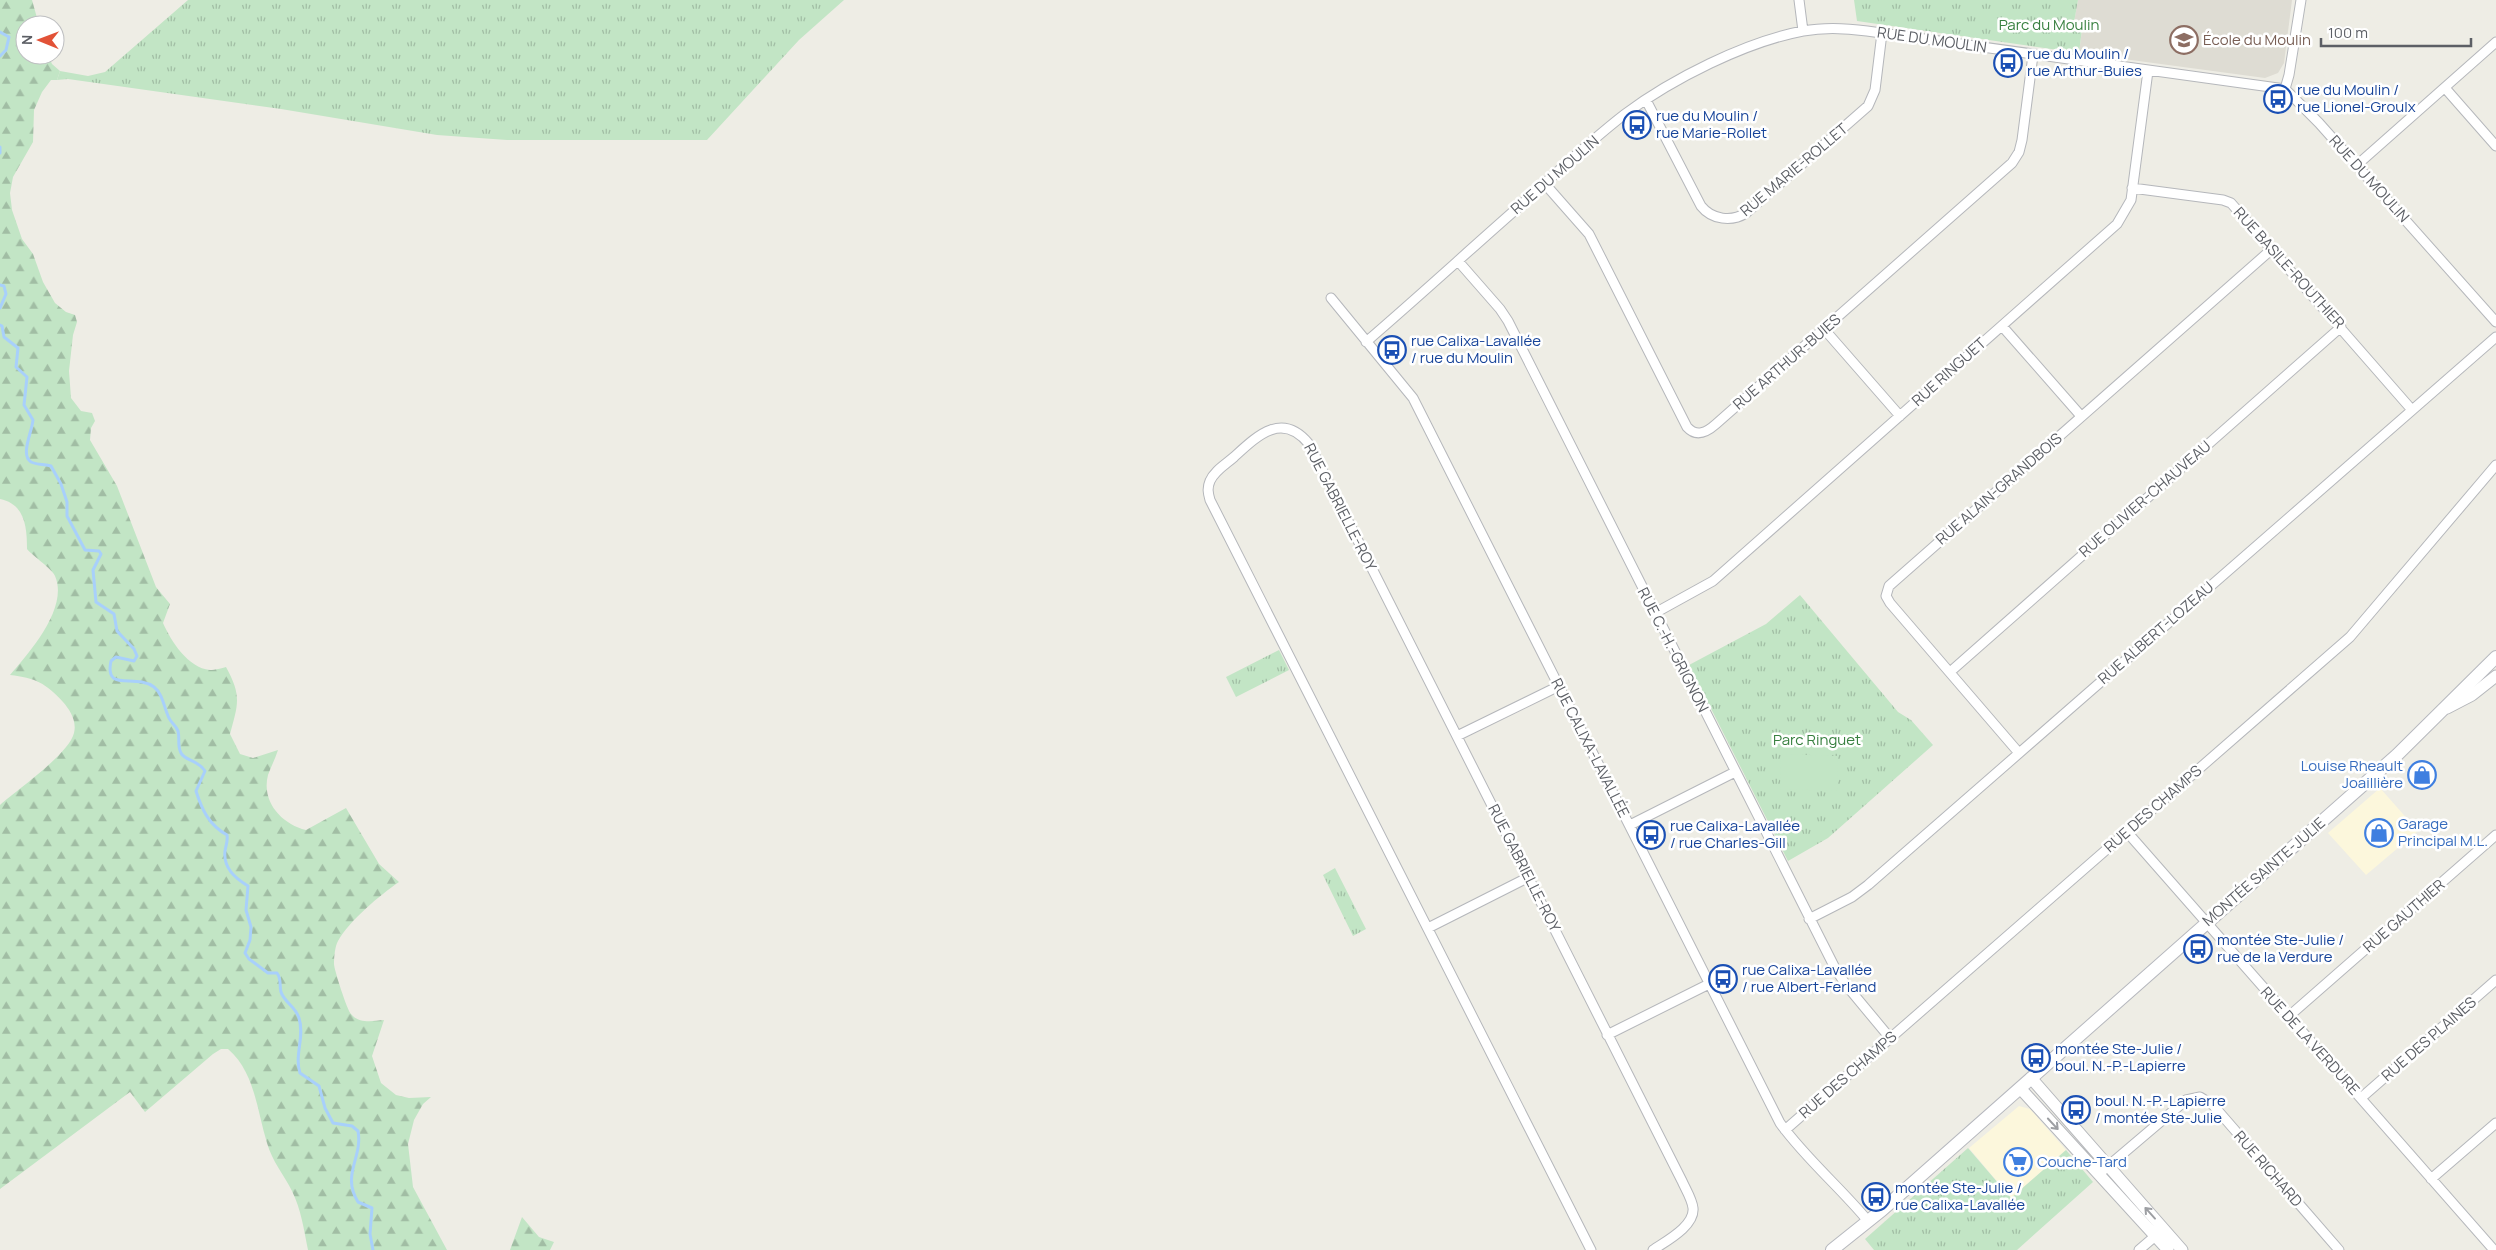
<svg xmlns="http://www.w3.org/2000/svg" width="2496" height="1250" font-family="Manrope,sans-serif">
  <defs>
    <pattern id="grass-tufts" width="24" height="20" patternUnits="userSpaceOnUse" patternTransform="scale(1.25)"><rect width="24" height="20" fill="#c2e5c5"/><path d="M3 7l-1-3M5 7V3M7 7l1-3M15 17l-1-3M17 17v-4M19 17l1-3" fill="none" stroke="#a1bda4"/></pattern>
    <pattern id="forest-firs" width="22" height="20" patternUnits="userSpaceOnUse" patternTransform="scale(1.25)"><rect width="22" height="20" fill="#c2e5c5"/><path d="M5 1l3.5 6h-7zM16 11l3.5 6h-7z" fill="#a1bda4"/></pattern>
  </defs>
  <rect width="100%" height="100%" fill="#eeede5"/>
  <path fill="#fcf7dc" d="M2380 788 2418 831 2366 875 2328 833Z
    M2019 1106 2030 1109 2066 1150 2011 1198 1969 1148Z"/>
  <path fill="#dedcd3" d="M2078 0H2292L2284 63 2278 73 2265 78 2079 53 2082 30 2073 28Z"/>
  <path fill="url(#grass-tufts)" d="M188 0H844L799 40 707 140H507L437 135 281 109 68 79 57 80 60 71 88 76 105 72Z
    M1854 0H2078L2073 28 2082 29 2079 53 1857 21Z
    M1800 595 1898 712 1911 720 1933 745 1828 838 1788 861 1689 665 1766 624Z
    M1279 650 1289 670 1236 697 1226 677Z
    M1335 868 1366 929 1353 936 1323 875Z
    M1968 1148 2011 1198 2066 1150 2093 1182 2017 1250H1874L1865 1239Z"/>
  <path fill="url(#forest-firs)" d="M0 0H32L39 25H25V55H48L52 64 60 71 57 80H51L42 92 34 110 33 142 13 177 10 193 12 210 22 239 33 254 43 282 55 303 66 312 75 315 77 322 73 335 69 371 71 398 81 411 92 413 95 421 91 428 90 440 117 486 156 587 170 604 163 623C171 641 188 668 210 670 215 670 222 668 226 667 242 696 238 704 230 734L240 754 253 758 278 750C275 759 271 767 268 775 261 802 282 824 306 830L346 808 379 864 399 882C380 895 349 921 338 941 335 946 334 957 334 964 334 969 347 1010 351 1014 359 1024 373 1021 384 1020L372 1056 381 1083 396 1095 409 1098 431 1097 423 1104 414 1120 408 1144 413 1187 447 1250H308C304 1230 301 1209 292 1191 284 1175 272 1161 267 1143 257 1111 255 1072 228 1049H221L213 1054 145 1112 130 1092 0 1189V805C18 789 69 754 74 733 77 721 70 710 63 702 46 683 35 678 10 675 29 653 69 608 55 576 52 569 33 556 27 549 27 527 25 504 0 499Z
    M522 1217 539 1237 554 1242 550 1250H510Z"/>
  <path fill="#c2e5c5" d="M1835 734 1846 738 1841 751 1830 746Z
    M1781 754 1838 756 1837 791 1780 789Z"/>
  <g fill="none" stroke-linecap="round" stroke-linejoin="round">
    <path stroke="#a8d0fb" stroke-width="3" d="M0 32 9 37 6 50 0 56
      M0 147V153
      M0 285 4 286 6 294 0 308
      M0 325 2 326 4 337 18 348 16 367 27 377 24 405 33 420C32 432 20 455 31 462 37 465 45 464 51 466L61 484 67 502V516L85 550 99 551 101 554 93 570 96 602 114 614 117 631 134 649 137 656 134 661 116 657 111 661C104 693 135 673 154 687 163 694 164 708 169 718 171 723 176 725 178 731 180 738 177 746 181 753 185 761 197 759 205 771L196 791C202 810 209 825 227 835 228 842 226 844 225 851 223 868 235 878 248 886L246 910 251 927 250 940 245 953 249 959 268 973H277C282 980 279 985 281 992 284 1002 296 1007 299 1018 305 1037 294 1055 300 1073L319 1086 325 1108 333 1123 352 1126 358 1131C363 1158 341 1174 358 1202L372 1208 370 1234 373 1250"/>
    <defs>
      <path id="minor" d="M1799 0 1803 31
        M2445 88 2496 146
        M2285 89 2289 75 2301 0
        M1646 100 1701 206C1712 220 1732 222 1746 213L1868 106 1875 90 1882 33
        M2357 165 2496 42
        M1545 184 1589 234 1687 427C1697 438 1707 432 1716 424L2012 163 2019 152 2022 140 2033 55
        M2132 188 2223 200 2231 203 2412 410
        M1458 261 1500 309 1508 321 1835 968 1846 985 1890 1038
        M1331 298 1413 398 1780 1123C1806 1159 1840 1187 1868 1221
        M2002 326 2081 416
        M1824 329 1900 416
        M1366 342C1416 299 1464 255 1514 211 1550 179 1586 144 1625 114 1672 79 1745 42 1803 31 1824 27 1846 28 1867 31L2285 89 2319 123 2496 322
        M1655 613 1713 581 2117 224 2131 200 2148 71
        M1950 672 2341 327
        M1457 736 1559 686
        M2019 753 1890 603 1886 596 1889 586 2272 249
        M1630 825 1735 772
        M2127 832 2494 1250
        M1809 919 1852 897 1868 885 2496 337
        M1428 928 1529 877
        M2288 1017 2496 835
        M1607 1035 1709 984
        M2361 1098 2496 980
        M1785 1130 2350 637 2496 465
        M2100 1173 2186 1100 2200 1097 2213 1105 2339 1250
        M2431 1179 2496 1123
        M1591 1250 1210 500C1208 493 1207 488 1210 481 1214 471 1226 464 1234 457 1257 436 1282 411 1309 444L1682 1181C1686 1190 1692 1199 1693 1208 1695 1226 1666 1241 1653 1250
        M2139 1250 2160 1232"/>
      <path id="tertiary" d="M2447 708 2472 695 2496 676
        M2031 1078 2182 1250
        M2020 1088 2168 1250"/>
      <path id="secondary" d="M1832 1250 1882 1210 2397 755 2496 657"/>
    </defs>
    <use href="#minor" stroke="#b5b7bb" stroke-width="11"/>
    <use href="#tertiary" stroke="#b5b7bb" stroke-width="13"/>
    <use href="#secondary" stroke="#b6b8be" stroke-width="14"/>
    <use href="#minor" stroke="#fff" stroke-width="9"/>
    <use href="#tertiary" stroke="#fff" stroke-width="11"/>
    <use href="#secondary" stroke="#fff" stroke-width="12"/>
  </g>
  <defs><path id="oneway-shaft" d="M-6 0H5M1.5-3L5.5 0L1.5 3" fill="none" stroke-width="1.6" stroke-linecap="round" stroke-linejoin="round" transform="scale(1.25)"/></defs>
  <g stroke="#9d9fa3">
    <use href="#oneway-shaft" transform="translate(2053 1124) rotate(47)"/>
    <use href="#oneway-shaft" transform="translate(2150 1213) rotate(-132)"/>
  </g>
  <defs>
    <symbol id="school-ring" viewBox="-11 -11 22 22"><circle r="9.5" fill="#fff" stroke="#8d6e63" stroke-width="1.5"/><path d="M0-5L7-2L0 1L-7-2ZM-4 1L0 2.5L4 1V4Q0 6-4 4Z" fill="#8d6e63"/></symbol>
    <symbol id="bus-ring" viewBox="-11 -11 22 22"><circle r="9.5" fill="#fff" stroke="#1a4fb4" stroke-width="1.5"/><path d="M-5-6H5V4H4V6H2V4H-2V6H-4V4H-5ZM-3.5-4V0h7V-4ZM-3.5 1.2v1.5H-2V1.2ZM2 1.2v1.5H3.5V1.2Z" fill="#1a4fb4"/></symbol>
    <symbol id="shop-ring" viewBox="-11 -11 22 22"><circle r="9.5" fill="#fff" stroke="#3f7fe0" stroke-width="1.5"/><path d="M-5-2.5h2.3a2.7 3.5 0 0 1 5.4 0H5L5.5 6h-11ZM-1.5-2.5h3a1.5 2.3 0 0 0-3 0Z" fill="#3f7fe0"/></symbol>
    <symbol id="supermarket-ring" viewBox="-11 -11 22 22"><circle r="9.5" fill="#fff" stroke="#3f7fe0" stroke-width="1.5"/><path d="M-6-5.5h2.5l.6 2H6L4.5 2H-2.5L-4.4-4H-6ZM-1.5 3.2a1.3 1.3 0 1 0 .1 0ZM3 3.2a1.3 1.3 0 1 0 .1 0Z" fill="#3f7fe0"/></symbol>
  </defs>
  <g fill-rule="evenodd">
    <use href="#school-ring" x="2168" y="24" width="32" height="32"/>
    <use href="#bus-ring" x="1992" y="47" width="32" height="32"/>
    <use href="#bus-ring" x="2262" y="83" width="32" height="32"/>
    <use href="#bus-ring" x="1621" y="109" width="32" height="32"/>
    <use href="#bus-ring" x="1376" y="334" width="32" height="32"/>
    <use href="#shop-ring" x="2406" y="759" width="32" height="32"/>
    <use href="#shop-ring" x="2363" y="817" width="32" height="32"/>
    <use href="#bus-ring" x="1635" y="819" width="32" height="32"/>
    <use href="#bus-ring" x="2182" y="933" width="32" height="32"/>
    <use href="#bus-ring" x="1707" y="963" width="32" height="32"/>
    <use href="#bus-ring" x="2020" y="1042" width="32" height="32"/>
    <use href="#bus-ring" x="2060" y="1094" width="32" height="32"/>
    <use href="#supermarket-ring" x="2002" y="1146" width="32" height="32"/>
    <use href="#bus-ring" x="1860" y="1181" width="32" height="32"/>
  </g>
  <g text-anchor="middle" stroke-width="5" stroke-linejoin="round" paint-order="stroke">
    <g font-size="15" fill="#388040" stroke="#fff">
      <text x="2049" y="30">Parc du Moulin</text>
      <text x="1817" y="745">Parc Ringuet</text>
    </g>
    <g font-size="15" fill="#5c5f65" stroke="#fff">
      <text transform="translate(1932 40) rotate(8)" y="5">RUE DU MOULIN</text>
      <text transform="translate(1794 170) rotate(-40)" y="5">RUE MARIE-ROLLET</text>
      <text transform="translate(1555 175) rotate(-41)" y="5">RUE DU MOULIN</text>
      <text transform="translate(2369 179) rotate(48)" y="5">RUE DU MOULIN</text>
      <text transform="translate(2289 268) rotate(48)" y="5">RUE BASILE-ROUTHIER</text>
      <text transform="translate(1787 362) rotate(-41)" y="5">RUE ARTHUR-BUIES</text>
      <text transform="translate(1949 372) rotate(-42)" y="5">RUE RINGUET</text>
      <text transform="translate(1999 489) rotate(-41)" y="5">RUE ALAIN-GRANDBOIS</text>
      <text transform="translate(2145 499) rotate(-41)" y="5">RUE OLIVIER-CHAUVEAU</text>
      <text transform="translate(1340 507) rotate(63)" y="5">RUE GABRIELLE-ROY</text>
      <text transform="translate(2156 633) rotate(-41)" y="5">RUE ALBERT-LOZEAU</text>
      <text transform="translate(1673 650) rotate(63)" y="5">RUE C.-H.-GRIGNON</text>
      <text transform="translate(1590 748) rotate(63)" y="5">RUE CALIXA-LAVALLÉE</text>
      <text transform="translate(2153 809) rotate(-41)" y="5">RUE DES CHAMPS</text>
      <text transform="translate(1524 868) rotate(63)" y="5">RUE GABRIELLE-ROY</text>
      <text transform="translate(2264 872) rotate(-41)" y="5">MONTÉE SAINTE-JULIE</text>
      <text transform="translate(2404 916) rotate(-41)" y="5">RUE GAUTHIER</text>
      <text transform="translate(2429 1039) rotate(-41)" y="5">RUE DES PLAINES</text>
      <text transform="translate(2310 1041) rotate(48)" y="5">RUE DE LA VERDURE</text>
      <text transform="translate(1848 1075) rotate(-41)" y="5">RUE DES CHAMPS</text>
      <text transform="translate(2268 1169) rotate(49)" y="5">RUE RICHARD</text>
    </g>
    <g font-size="15" fill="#785e54" stroke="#fff" text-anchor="start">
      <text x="2203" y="45">École du Moulin</text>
    </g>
    <g font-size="15" fill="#164399" stroke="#fff" text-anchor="start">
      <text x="2027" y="59">rue du Moulin /<tspan x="2027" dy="17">rue Arthur-Buies</tspan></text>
      <text x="2297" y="95">rue du Moulin /<tspan x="2297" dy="17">rue Lionel-Groulx</tspan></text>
      <text x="1656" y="121">rue du Moulin /<tspan x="1656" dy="17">rue Marie-Rollet</tspan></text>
      <text x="1411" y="346">rue Calixa-Lavallée<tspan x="1411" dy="17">/ rue du Moulin</tspan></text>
      <text x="1670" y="831">rue Calixa-Lavallée<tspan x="1670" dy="17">/ rue Charles-Gill</tspan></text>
      <text x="2217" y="945">montée Ste-Julie /<tspan x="2217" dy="17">rue de la Verdure</tspan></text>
      <text x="1742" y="975">rue Calixa-Lavallée<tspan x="1742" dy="17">/ rue Albert-Ferland</tspan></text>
      <text x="2055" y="1054">montée Ste-Julie /<tspan x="2055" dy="17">boul. N.-P.-Lapierre</tspan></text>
      <text x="2095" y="1106">boul. N.-P.-Lapierre<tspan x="2095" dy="17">/ montée Ste-Julie</tspan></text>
      <text x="1895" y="1193">montée Ste-Julie /<tspan x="1895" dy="17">rue Calixa-Lavallée</tspan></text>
    </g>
    <g font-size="15" fill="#366cbe" stroke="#fff" text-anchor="start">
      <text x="2403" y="771" text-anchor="end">Louise Rheault<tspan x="2403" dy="17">Joaillière</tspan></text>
      <text x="2398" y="829">Garage<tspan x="2398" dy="17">Principal M.L.</tspan></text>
      <text x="2037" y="1167">Couche-Tard</text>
    </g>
  </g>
  <g transform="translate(40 40) rotate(271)"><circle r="24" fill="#ffffff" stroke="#bebfc1"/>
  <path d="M0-4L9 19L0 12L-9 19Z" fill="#e25237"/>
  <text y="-8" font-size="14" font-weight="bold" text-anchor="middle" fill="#5c5f65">N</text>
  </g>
  <path d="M2321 38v8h150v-8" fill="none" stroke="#5c5f65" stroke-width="2.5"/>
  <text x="2328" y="38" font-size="15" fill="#5c5f65" stroke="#ffffff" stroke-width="4" paint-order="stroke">100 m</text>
</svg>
